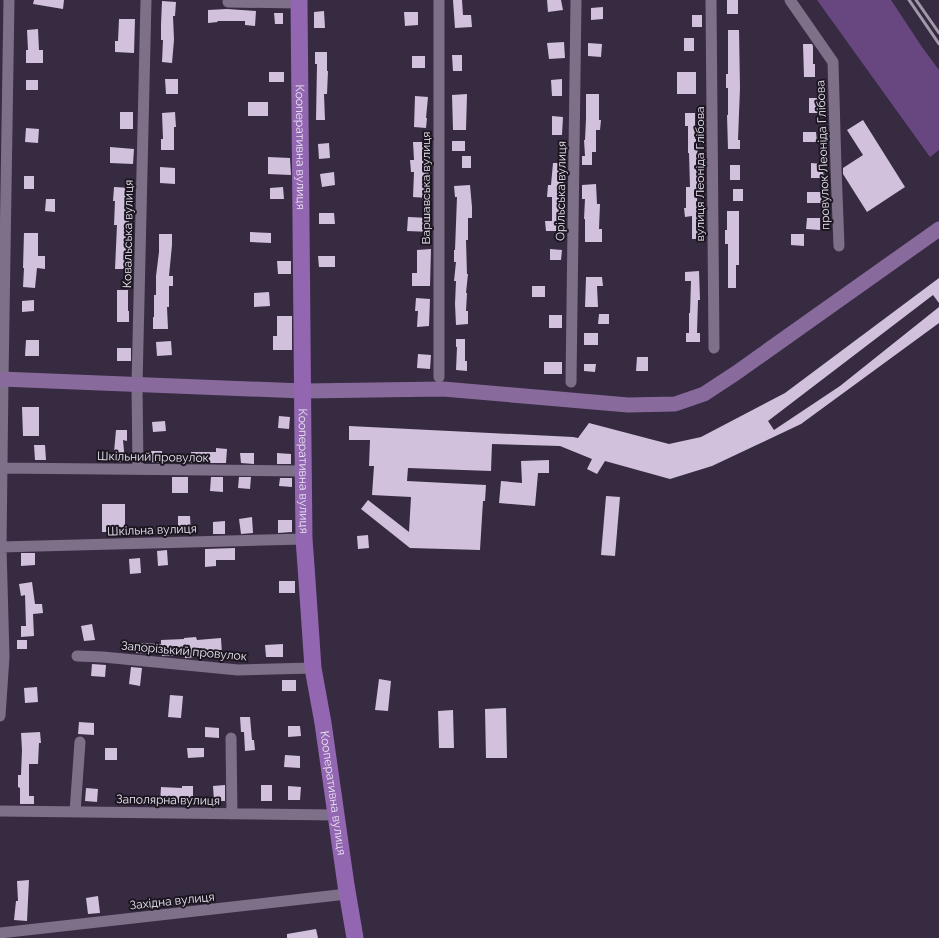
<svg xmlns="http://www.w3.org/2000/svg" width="939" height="938" font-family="Raleway,sans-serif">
  <rect width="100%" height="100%" fill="#372b41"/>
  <path fill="#684680" d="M817 0H891L922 47 939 70V150L930 157Z"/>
  <path fill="#d1c1dd" d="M34 0H64L63 9 33 4Z
    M453 0H462L463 15H471L472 27 455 28Z
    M547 0H561L563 10 548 12Z
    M727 0H738V14H727Z
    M162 1 176 2 175 16H173L174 40 172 63 162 62 163 40H161V25Z
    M603 7V19L591 20V8Z
    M227 9 256 11 255 26 245 25V21H217L218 22 208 23V10Z
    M324 11 325 28H314V12Z
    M404 12H418V25L405 26Z
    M274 13H283V24H275Z
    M692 15H702V27H692Z
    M119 19H135L134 53 115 52V41H118Z
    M38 29 39 50H43V63H26V50H28L27 30Z
    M728 30H739L740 88 738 140H740V149H728L727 115H728V88H726V74H728Z
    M684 38H694V51H684Z
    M564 42 565 58 549 59 547 43Z
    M588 43 602 44 601 57 588 56Z
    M803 44H812L813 46V64H815V77H804Z
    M315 52H327V71H328L327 94H324L325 120H316L317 64H315Z
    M452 55H462V71H453Z
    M412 56H425V68H412Z
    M269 72H284V82H269Z
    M677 72H696V94H677Z
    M165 79H178V94H166Z
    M562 79V96H552L551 80Z
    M26 80H38V90H26Z
    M467 94 466 130H453L452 95Z
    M586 94H599V120H601L600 130H596V152H592V165H582V156H585L584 140H585L586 119Z
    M415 96 428 97 426 118H427L426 128 414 127Z
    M809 98H820V113H809Z
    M248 102H268V116H248Z
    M120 112H133V129H120Z
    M175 112 176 127H174V150H161V139H163L162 113Z
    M685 113H695V139H698L697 162H699L698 198H697L699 239H692V216L685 217 684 208H686V187H690L689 153H688V126H685Z
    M552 116 563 117 562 135H552Z
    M863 120 905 187 867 212 843 174V168L863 155 847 130Z
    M26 128 39 129 38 143 25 142Z
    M803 132H816L817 142H803Z
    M452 141H465V151H452Z
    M413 142H426V159H427L429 177 428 198 413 197 414 172H411L410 160H414Z
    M329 143 330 158 319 159 318 144Z
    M110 147 134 149 133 164 110 163Z
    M462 156H471V168H462Z
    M268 157 290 158 291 175 268 174Z
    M553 163H564L563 197H560V221H561L562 231H546L545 221H552V197H547L548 185H551Z
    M811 163 822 164 824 178H811Z
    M730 165H740V180H730Z
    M160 167 175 168V184L160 183Z
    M334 172 335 185 322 187 320 174Z
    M24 176H34V189H24Z
    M596 184 597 204H600L599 229H602V242H585V219H584L585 199H582V185Z
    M470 185 472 207V218H468V240H466L467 274H468L466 293H467L466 311H468V324L456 325 455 304 456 281H454L456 262H454V250H455L457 197H455L454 186Z
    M114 187 132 188 131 202H130L127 256 129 257 128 269H115L117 225H114L115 201H113Z
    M283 187 284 199H270V188Z
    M733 189H743V201H733Z
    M807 192H824V203H807Z
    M46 199H55V212L45 211Z
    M727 211H739V265H736V288H728V244H725V230H727Z
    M319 213H334L335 224H319Z
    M408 217 431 218V232L407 231Z
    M807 218H820V230L806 229Z
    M250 232 271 233V243L250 242Z
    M24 233H38V256H45V269L37 268 35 288 23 287 24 268H23Z
    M159 234H172V245L169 276H173V286H169V307H167L168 329H153V317H154V295H156V276L159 252Z
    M791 234H804V246L791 245Z
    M431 249 430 286H412V273H417V250Z
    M550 249 562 250 561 260H550Z
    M318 256H335V267H319Z
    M277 261H291V274H278Z
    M699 271 700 300H698L697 333H700V342H686V333H689V313H690L691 281H685V272Z
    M586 277H602L603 286H597L598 307H585Z
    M939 278V303L933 295 768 421 774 430 840 386 939 307V323L801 424 712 466 670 479 605 461 597 474 587 469 592 459 560 446 492 444 491 471 408 468 407 481 486 485 485 501H483L480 550 410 548 361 509 368 500 409 532 411 497 372 495 374 466H369L370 440H349V426L573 437 578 438 589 423 669 444 701 437 785 393Z
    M532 286H545V297H532Z
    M117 290H128V311H129V322H117Z
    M269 292 270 306 254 307V293Z
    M416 298 430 299 429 326 417 327 418 311H415Z
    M34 300V311L22 312V301Z
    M599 314H609V324H598Z
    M549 315H562V328H549Z
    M277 316H292V350H273V336H277Z
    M584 333H598V345H584Z
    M456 339H465V361H467V371L456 370 457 347H456Z
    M26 340H39V356H25Z
    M171 341 172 355 157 356 156 342Z
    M117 348H131V361H117Z
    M418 354 431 355 430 369 417 368Z
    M637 357H648V371H636Z
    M544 362H562V374H544Z
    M584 364H596L595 372 584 371Z
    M22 407H39V436H23Z
    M279 416 290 417 289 429 278 428Z
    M165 421 166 431 153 432 152 422Z
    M116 430H127V441L123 440 125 462H115L114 452Z
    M34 445H45L46 460H35Z
    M216 448 227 449 226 463H190L191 452H216Z
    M151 451H162V463L151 462Z
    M240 453H254V464L241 463Z
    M277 453 291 454V464H277Z
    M549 460V473H538L535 506 499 503 501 481 522 483 521 461Z
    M172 477H188V493H172Z
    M211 477H223V492L210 491Z
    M239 477H251L250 489 238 488Z
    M280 478H292V487L279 486Z
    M606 496 620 497 615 556 601 555Z
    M102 504H125V532H102Z
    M178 516H190L191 534H178Z
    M252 517 253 533 241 534 239 519Z
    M278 520H292V532L278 533Z
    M225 521V534H213V522Z
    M368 535 369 548 358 549 357 536Z
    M235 548V560H216V566L205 567V549Z
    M167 550 168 565 158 566 157 551Z
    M21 553H35V565L21 566Z
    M140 558 141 573 130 574 129 559Z
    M279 581H295V593H279Z
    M32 582 35 604H42L43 613 33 614 34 636 21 637V626H26L25 595 21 596 19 584Z
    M92 624 95 640 84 641 81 626Z
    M196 637 197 640 221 638 222 655 186 658H185V656H162V654L136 653V643L161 644V640L184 639V638Z
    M17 640H27V649H17Z
    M283 644V657H266L265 645Z
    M92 664 106 665 105 677 91 676Z
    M131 667 142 668 140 686 129 684Z
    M379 679 391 681 388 711 375 710Z
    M282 680H296V691H282Z
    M37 687 38 702 25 703 24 688Z
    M170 695 183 696 181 718 168 717Z
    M506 708 507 758H486L485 709Z
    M453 710 454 748H439L438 711Z
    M240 717H250L252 740H254L255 750 245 751 244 732H241Z
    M79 722 94 723V735L78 734Z
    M288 726H300L301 736 288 737Z
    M205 727 219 728V738L205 737Z
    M40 732 41 743H39L38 764H29V796H34V804H20V788L18 787V775H21L22 750 21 733Z
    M105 748H117V760H105Z
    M187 748H204V757L188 758Z
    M285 755 300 756V768L284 767Z
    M225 785V801H214L213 786Z
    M261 785H272V801H261Z
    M182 786H193V803H160L161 787 182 788Z
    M288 786 301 787 300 800H288Z
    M86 788 98 789 97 802 85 801Z
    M29 880 27 921 14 920 16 901H18L17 881Z
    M98 896 100 913 88 914 86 898Z
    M316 929 318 938H287V934Z"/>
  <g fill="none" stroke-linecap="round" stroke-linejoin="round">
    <path stroke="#7e7089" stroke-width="11" d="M711 0 714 348
      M790 0 833 62 836 168 839 246
      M228 2 299 3
      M439 377V0
      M571 382 576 0
      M2 468 303 471
      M138 469 137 385 146 0
      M1 547 304 539
      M77 656 103 657 238 670 313 668
      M0 716 4 657 1 547 3 380 9 0
      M231 738 232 814
      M0 811 336 815
      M75 812 80 742
      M0 933 347 894"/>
    <path stroke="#886b9c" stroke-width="15" d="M0 379 303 391 443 389 628 405 675 404 704 394 736 373 939 229"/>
    <path stroke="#9266b0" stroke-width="17" id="s1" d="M299 0 303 444 304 539 306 566 313 668 323 723 346 885 355 938"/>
    <path stroke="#a198aa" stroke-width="3" d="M909 0 939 44
      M916 0 939 33"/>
  </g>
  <g text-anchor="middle" stroke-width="4" stroke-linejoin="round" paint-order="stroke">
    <g font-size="12" fill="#ece5f3" stroke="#1b1620">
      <text dy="4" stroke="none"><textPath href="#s1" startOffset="147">Кооперативна вулиця</textPath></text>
      <text transform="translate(823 155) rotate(-92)" y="4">провулок Леоніда Глібова</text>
      <text transform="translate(700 174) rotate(-90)" y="4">вулиця Леоніда Глібова</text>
      <text transform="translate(426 188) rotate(-90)" y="4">Варшавська вулиця</text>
      <text transform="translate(561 191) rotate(-89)" y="4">Орільська вулиця</text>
      <text transform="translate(128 234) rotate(-89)" y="4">Ковальська вулиця</text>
      <text transform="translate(153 457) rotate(1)" y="4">Шкільний провулок</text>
      <text dy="4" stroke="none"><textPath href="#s1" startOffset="471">Кооперативна вулиця</textPath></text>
      <text transform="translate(152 530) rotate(-2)" y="4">Шкільна вулиця</text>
      <text transform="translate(184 651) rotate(5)" y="4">Запорізький провулок</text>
      <text dy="4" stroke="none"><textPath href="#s1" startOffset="795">Кооперативна вулиця</textPath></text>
      <text transform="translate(168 800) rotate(1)" y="4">Заполярна вулиця</text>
      <text transform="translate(172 901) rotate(-6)" y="4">Західна вулиця</text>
    </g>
  </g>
</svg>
